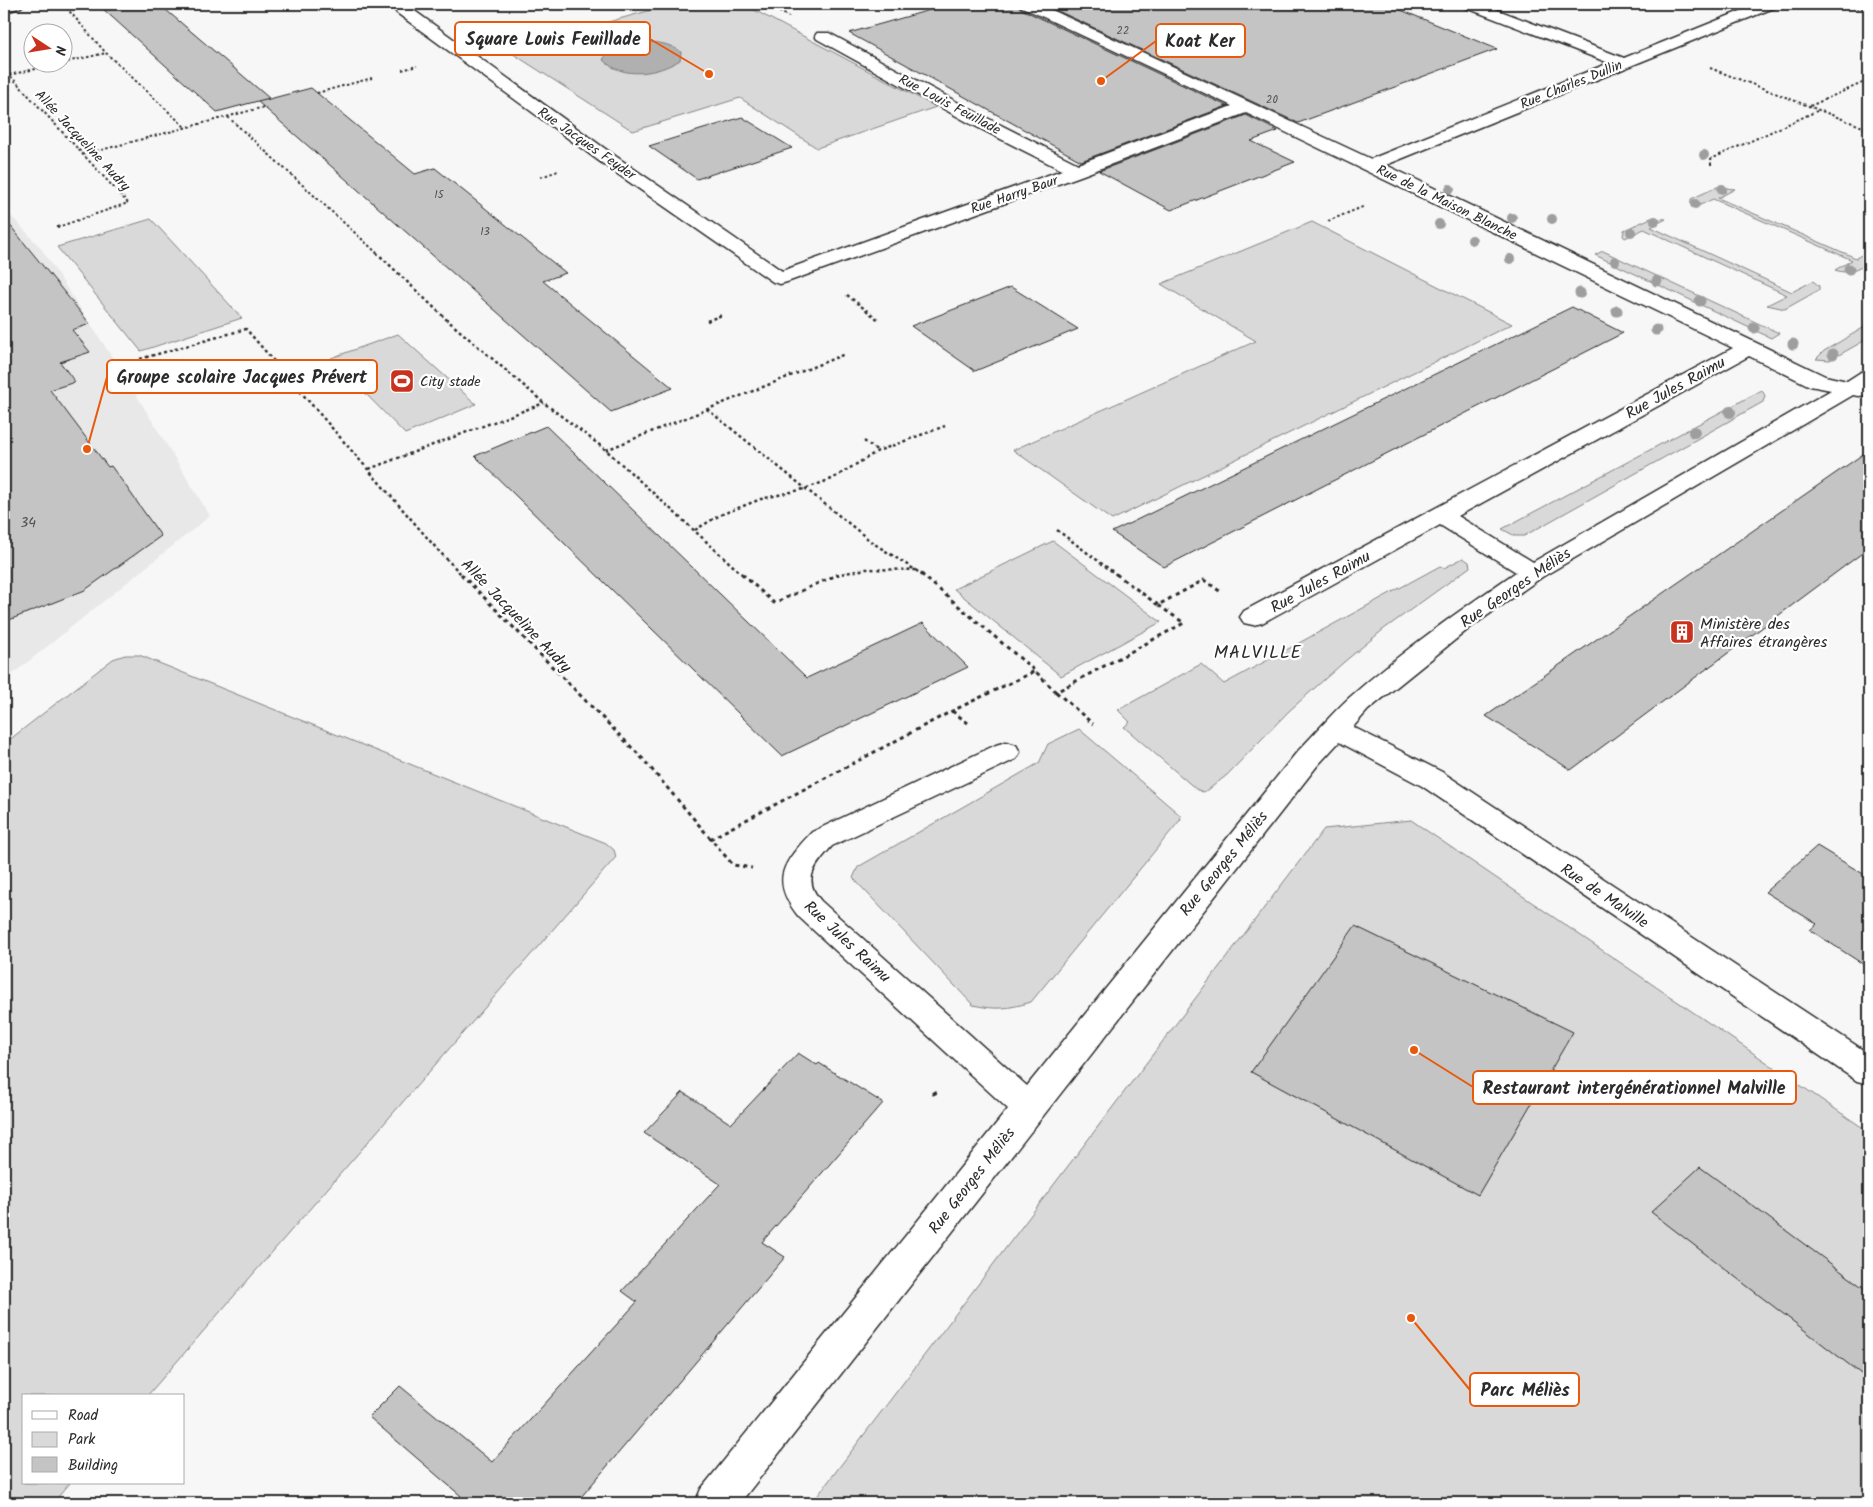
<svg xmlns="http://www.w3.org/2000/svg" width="1873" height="1507" font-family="Kalam,sans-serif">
  <rect width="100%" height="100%" fill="#f7f7f7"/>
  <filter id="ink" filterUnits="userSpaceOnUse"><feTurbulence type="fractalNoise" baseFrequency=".02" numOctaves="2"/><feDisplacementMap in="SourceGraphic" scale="10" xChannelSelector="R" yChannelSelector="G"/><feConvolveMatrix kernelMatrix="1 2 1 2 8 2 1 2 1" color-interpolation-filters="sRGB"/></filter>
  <g filter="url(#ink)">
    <path fill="#e8e8e8" d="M4 210 15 220 40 247 129 383 210 516 4 681Z"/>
    <path fill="#d9d9d9" stroke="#828282" d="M673 4H743L936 107 817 148 740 98 633 131 507 50Z
      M1717 187 1735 189 1718 198 1856 258 1869 251V263C1856 270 1849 275 1835 270L1852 260 1713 199 1694 208 1691 206V199Z
      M1651 218 1666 219 1651 227 1792 292 1813 281 1819 286V290L1785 309 1767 305 1787 295 1644 229 1625 238 1623 236 1624 230Z
      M151 219 242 318 141 351 57 247Z
      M1312 222 1512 324 1112 520 1013 450 1256 341 1161 284Z
      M1603 251 1779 333 1771 338 1595 255Z
      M1868 325 1869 338 1830 360 1816 359 1824 351Z
      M398 334 476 404 405 434 331 358Z
      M1762 390 1765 396 1763 402 1524 536H1515L1502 529Z
      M1053 541 1161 622 1061 676 954 589Z
      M1463 558 1469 562 1470 567 1384 629 1344 662 1289 711 1227 775 1208 790 1203 792 1196 789 1124 727 1130 722 1118 710 1201 664 1224 684 1440 566 1444 568Z
      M125 655H139L606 843 614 850 616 857 147 1396H24V1483H70L53 1503H4V744L113 659Z
      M1079 729 1180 815 1181 819 1031 1002C1008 1009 996 1010 973 1005L853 878 858 867 1039 763 1048 744Z
      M1411 820 1869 1132V1503H812L1324 829Z"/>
    <path fill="#b0b0b0" stroke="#7b7b7b" d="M638 42C654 42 668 42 681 52L680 60C658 74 623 80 603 60 610 46 624 45 638 42Z"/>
    <path fill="#c4c4c4" stroke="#2b2b2b" d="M106 4H159L269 98 217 112 102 8Z
      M951 4H1017L1021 9 1227 106 1081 161 849 33Z
      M1043 4H1386L1497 49 1298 123Z
      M311 88 415 174 435 168 566 273 543 281 673 388 611 412 258 102Z
      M1246 115 1278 131 1251 141 1295 162 1171 210 1099 171Z
      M742 117 792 148 697 179 649 146Z
      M4 218 90 324 72 330 90 352 60 362 75 382 50 390 108 467 111 466 125 485 161 536 85 590 4 622Z
      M1011 287 1078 329 975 371 911 326Z
      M1572 307 1623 333 1164 567 1112 532Z
      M546 426 807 678 923 623 968 667 782 756 475 456Z
      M1869 450V548L1571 770 1486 716Z
      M1817 846 1865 875 1869 871V968L1810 930 1817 924 1765 892Z
      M1355 926 1573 1032 1478 1195 1251 1072Z
      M798 1053 817 1065 819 1063 883 1103 762 1242 785 1257 576 1503H454L461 1496 369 1417 400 1386 492 1462 637 1302 622 1291 720 1184 644 1133 683 1092 731 1124Z
      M1700 1167 1869 1292V1380L1651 1212Z"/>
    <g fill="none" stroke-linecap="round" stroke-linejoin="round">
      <defs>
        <path id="minor" d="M4 4H24L21 7 4 13Z
          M390 4H405L611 153 782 271 1062 170 971 124 817 39 815 36 817 33H829L983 116 1078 164 1232 106 1022 7 1019 4H1039L1371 159 1609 63 1464 7 1462 4H1482L1624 58 1758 4H1778L1776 7 1386 165 1825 376 1847 381 1861 372 1869 371V386L1868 387 1869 391 1867 395 1859 396 1853 395 1542 577 1471 627 1368 710 1353 727 1442 772 1869 1054V1084L1857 1081 1422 786 1339 742 1317 766 740 1503H695L701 1489 1008 1109 799 917C769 880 783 863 812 832L996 745 1006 742 1016 745 1020 752 1016 759 832 846C816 865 801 878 821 901L1027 1086 1297 752C1315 734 1331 714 1350 697 1402 651 1459 611 1516 572L1440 525 1262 623 1253 625 1244 623 1240 617 1244 611 1733 348 1246 113 1083 175 787 282 780 284 773 282 599 161 397 13ZM1749 356 1810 386 1831 390 1533 562 1458 516Z"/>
      </defs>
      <use href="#minor" stroke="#2b2b2b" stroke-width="3"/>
      <path stroke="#2b2b2b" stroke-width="2" stroke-dasharray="2.5 2.5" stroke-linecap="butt" d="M63 4 106 53 185 127
        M766 4 789 17
        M1847 4 1869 11
        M1710 68 1863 127 1869 131
        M4 69 128 203 55 228
        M402 70 417 66
        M9 75 106 53
        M317 93 372 78
        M1810 106 1869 80
        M228 117 377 253
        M82 155 264 107
        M1711 165V159L1819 110
        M541 177 558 171
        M1328 221 1365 206"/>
      <path stroke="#2b2b2b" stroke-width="2.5" stroke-dasharray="3 3" stroke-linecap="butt" d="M376 252 446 319 544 403 606 450 743 575
        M847 295 880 321
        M707 321 722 315
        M140 359 246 329 437 549 462 575
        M707 409 873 543 923 575
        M864 441 878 451
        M606 450 845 354
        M369 469 544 403
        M695 530 720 515 761 499 804 489 832 479 878 451 945 426
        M1057 530 1117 575
        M836 575 866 569 917 570"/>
      <path stroke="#2b2b2b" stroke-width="3" stroke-dasharray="4 4" stroke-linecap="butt" d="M461 574 642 758 733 865 752 868
        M742 574 774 603 839 574
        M921 574 1035 671
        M1116 574 1158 605
        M1056 692 1093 724
        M952 711 968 723
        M710 839 952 711 1035 671 1056 692 1184 623 1158 605 1204 580 1221 592"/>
      <path stroke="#2b2b2b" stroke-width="4" stroke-dasharray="5 5" stroke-linecap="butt" d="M932 1094 941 1090"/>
      <use href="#minor" fill="#fff" fill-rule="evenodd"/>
    </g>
    <g fill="#9e9e9e">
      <circle cx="1704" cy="155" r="5"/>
      <circle cx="1450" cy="189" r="5"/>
      <circle cx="1722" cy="189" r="5"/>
      <circle cx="1695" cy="204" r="5"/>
      <circle cx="1512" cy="218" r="5"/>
      <circle cx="1552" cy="219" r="5"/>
      <circle cx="1655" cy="221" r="5"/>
      <circle cx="1439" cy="224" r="5"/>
      <circle cx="1631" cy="232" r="5"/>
      <circle cx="1472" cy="240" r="5"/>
      <circle cx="1510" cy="259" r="5"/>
      <circle cx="1615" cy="261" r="5"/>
      <circle cx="1849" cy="269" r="5.5"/>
      <circle cx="1657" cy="281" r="5.5"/>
      <circle cx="1580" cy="293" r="5.5"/>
      <circle cx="1700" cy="301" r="5.5"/>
      <circle cx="1617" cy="311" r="5.5"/>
      <circle cx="1754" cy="328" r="5.5"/>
      <circle cx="1656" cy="330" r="5.5"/>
      <circle cx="1793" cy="344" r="5.5"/>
      <circle cx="1833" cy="354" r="5.5"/>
      <circle cx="1730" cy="412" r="6"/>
      <circle cx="1694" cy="432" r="6"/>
    </g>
  </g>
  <defs>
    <symbol id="stadium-square" viewBox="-11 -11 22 22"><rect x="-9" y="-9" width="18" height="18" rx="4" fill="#c8321e" stroke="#fff"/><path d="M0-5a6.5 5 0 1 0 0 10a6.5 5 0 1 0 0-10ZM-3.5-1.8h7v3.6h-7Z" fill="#fff"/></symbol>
    <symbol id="building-square" viewBox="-11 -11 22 22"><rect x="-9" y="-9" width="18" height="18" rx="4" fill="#c8321e" stroke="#fff"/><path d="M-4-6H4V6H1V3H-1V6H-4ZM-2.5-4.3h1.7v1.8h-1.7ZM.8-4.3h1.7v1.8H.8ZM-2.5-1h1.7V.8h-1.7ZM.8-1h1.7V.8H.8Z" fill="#fff"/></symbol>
  </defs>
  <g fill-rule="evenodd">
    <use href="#stadium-square" x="388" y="367" width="28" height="28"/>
    <use href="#building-square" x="1668" y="618" width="28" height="28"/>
  </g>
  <g text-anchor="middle" stroke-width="4.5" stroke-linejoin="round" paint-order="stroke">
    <g font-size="11" fill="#515151">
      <text x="1123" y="34">22</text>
      <text x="1272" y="103">20</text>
      <text x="439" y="198">15</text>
      <text x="485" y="235">13</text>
    </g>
    <g font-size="14" fill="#2b2b2b" stroke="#fff">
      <text transform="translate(1571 84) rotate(-22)" y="5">Rue Charles Dullin</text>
      <text transform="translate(950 104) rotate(28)" y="5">Rue Louis Feuillade</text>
      <text transform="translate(83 140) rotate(47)" y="5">Allée Jacqueline Audry</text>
      <text transform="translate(587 143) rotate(35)" y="5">Rue Jacques Feyder</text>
      <text transform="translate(1014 194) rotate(-19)" y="5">Rue Harry Baur</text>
      <text transform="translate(1447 202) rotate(26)" y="5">Rue de la Maison Blanche</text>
    </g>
    <g font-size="14" fill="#2b2b2b" stroke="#fff" text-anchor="start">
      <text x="420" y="386">City stade</text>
    </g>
    <g font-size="14" fill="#515151">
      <text x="28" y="527">34</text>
    </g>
    <g font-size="16" fill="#2b2b2b" stroke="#fff">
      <text transform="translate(1675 387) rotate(-29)" y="6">Rue Jules Raimu</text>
      <text transform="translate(1320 581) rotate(-29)" y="6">Rue Jules Raimu</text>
      <text transform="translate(1515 587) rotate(-34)" y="6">Rue Georges Méliès</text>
      <text transform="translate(517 615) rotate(46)" y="6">Allée Jacqueline Audry</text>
      <text transform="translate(1223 863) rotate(-51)" y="6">Rue Georges Méliès</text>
      <text transform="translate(1605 895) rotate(34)" y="6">Rue de Malville</text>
      <text transform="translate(848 941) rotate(43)" y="6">Rue Jules Raimu</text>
      <text transform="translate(971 1180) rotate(-52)" y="6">Rue Georges Méliès</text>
    </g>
    <g font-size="16" fill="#2b2b2b" stroke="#fff" text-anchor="start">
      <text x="1700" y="629">Ministère des<tspan x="1700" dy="18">Affaires étrangères</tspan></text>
    </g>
    <g font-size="18" letter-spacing="1" fill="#2b2b2b" stroke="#fff">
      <text x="1258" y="658">MALVILLE</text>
    </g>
  </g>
  <path fill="none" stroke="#e8590c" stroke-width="2" d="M709 74L650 39M1101 81L1156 41M87 449L107 377M1414 1050L1473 1087M1411 1318L1470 1390"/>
  <g fill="#e8590c" stroke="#fff" stroke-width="2">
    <circle cx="709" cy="74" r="5"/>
    <circle cx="1101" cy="81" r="5"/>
    <circle cx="87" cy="449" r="5"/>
    <circle cx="1414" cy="1050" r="5"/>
    <circle cx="1411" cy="1318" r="5"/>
  </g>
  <g fill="#fff" stroke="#e8590c" stroke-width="2">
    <rect x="455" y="22" width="195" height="33" rx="5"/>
    <rect x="1156" y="24" width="89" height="33" rx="5"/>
    <rect x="107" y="360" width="270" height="33" rx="5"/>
    <rect x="1473" y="1071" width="323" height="33" rx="5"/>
    <rect x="1470" y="1373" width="109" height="33" rx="5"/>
  </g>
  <g font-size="18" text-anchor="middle" font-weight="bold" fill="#2b2b2b">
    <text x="553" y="45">Square Louis Feuillade</text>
    <text x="1200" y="47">Koat Ker</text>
    <text x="242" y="383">Groupe scolaire Jacques Prévert</text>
    <text x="1634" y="1094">Restaurant intergénérationnel Malville</text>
    <text x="1525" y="1396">Parc Méliès</text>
  </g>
  <rect width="1873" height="1507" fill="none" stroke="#fff" stroke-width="20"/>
  <rect x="10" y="10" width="1853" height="1487" fill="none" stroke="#2b2b2b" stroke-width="2" filter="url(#ink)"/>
  <rect x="22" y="1394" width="162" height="90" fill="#ffffff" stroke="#aaaaaa"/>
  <rect x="32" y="1411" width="25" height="8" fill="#ffffff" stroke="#aaaaaa"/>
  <text x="68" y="1420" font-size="15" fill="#2b2b2b">Road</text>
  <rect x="32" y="1432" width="25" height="15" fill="#d9d9d9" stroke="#aaaaaa"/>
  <text x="68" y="1444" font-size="15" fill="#2b2b2b">Park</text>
  <rect x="32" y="1457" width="25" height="15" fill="#c4c4c4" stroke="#aaaaaa"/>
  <text x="68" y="1470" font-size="15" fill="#2b2b2b">Building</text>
  <g transform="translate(48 48) rotate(102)"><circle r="24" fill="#ffffff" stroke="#aaaaaa"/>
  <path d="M0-4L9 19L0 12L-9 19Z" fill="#c8321e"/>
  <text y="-8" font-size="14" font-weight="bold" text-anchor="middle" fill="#2b2b2b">N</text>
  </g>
</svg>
